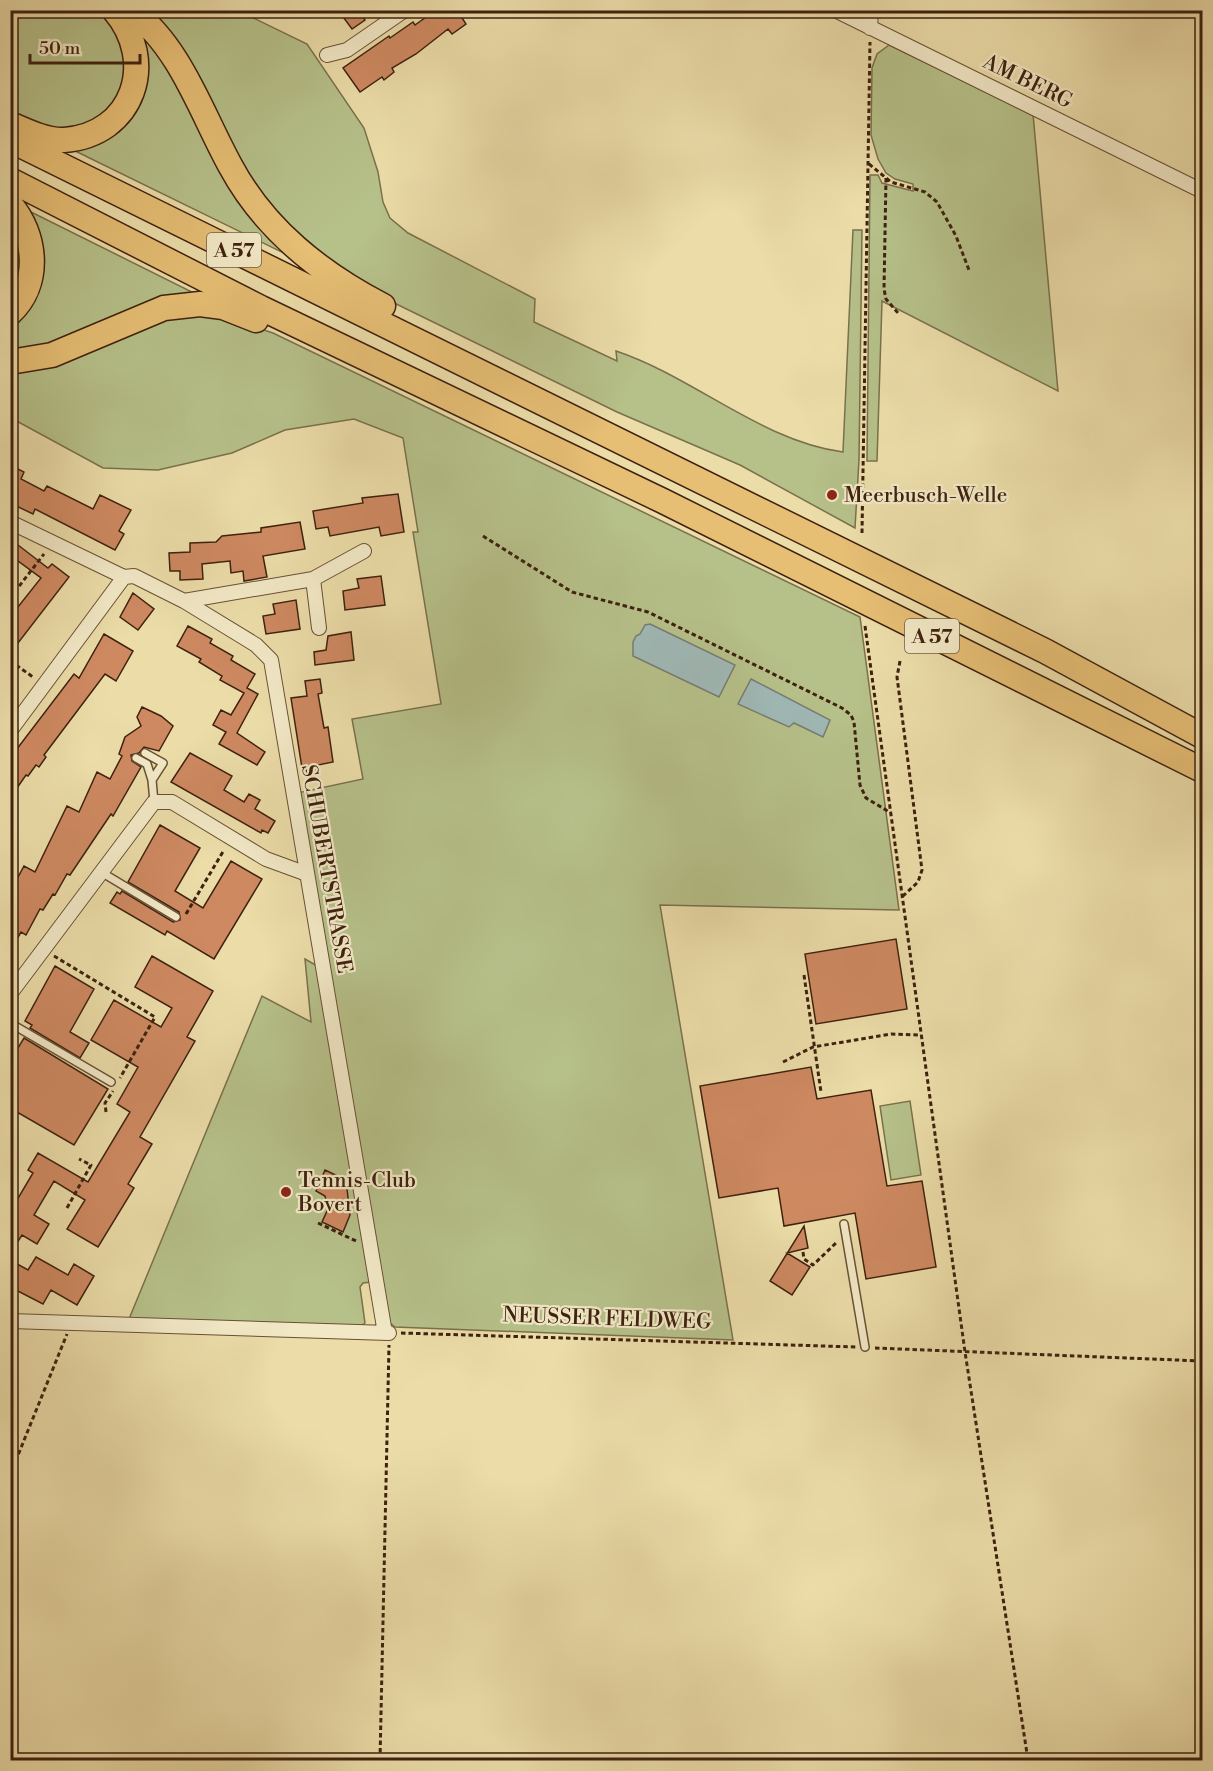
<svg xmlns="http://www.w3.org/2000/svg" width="1213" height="1771" font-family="'Libre Bodoni',serif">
  <rect width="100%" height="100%" fill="#ebdca8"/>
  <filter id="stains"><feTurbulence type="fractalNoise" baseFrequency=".00333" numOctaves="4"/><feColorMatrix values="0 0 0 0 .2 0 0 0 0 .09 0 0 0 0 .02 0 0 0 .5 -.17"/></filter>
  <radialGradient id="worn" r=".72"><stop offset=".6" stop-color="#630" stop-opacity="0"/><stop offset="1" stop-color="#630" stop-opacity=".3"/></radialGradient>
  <path fill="#b6c089" stroke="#7a704c" stroke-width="1.5" d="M10 11H99L120 38 128 69 117 101 93 123 64 131 11 115Z
    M146 11H239L307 44 364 128 378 172 383 202 390 218 408 233 535 299 534 322 617 361 616 351C694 377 761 441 843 452L853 230H862L859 460 855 528 740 465 617 412 382 297 297 237 266 204Z
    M135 20 300 261 67 147 116 126Z
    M889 45 1033 114 1058 391 882 301 877 461H867L870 175H878L882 183 913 191V184L895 179 886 173 878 159 871 135 872 68 877 54Z
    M21 207 210 301 11 359 10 321 22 309Z
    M11 220C25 243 23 272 11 295Z
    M196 314 237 321 273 333 860 617 899 910 660 905 733 1340 395 1327 385 1319 297 793 363 779 352 719 441 704 413 532H418L403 438 354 419 285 430 232 453 158 470 103 468 11 418 10 373 42 368 168 317Z
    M305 959 319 967 371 1282 363 1283 360 1287 365 1323 359 1327 129 1319 262 996 311 1022Z
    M910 1101 921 1175 891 1180 880 1106Z"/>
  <path fill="#9fb8b5" stroke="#787c73" stroke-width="1.5" d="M650 624 735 665 719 697 633 656V642L636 636 640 634 645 625Z
    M751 679 830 720 823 737 794 723 789 727 738 704Z"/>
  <path fill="#ce8961" stroke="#3e210f" stroke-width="1.5" d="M338 10H358L365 20 352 29Z
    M436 10H457L466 24 452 34 448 29 416 54 392 68 394 72 384 80 382 77 360 92 343 68 389 36 390 38 413 22 415 25Z
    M10 465 24 472 21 479 44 491 47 486 93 509 100 495 131 510 119 531 124 534 115 550 35 509 33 514 10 503Z
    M398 494 404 532 381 536 379 527 330 536 328 527 316 529 313 511 363 503 362 498Z
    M300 522 305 549 263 556 267 577 244 581 243 571 231 573 230 561 202 564 203 579 180 580V571H170L169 553 190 552V543L216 542 222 536 261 532V528Z
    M18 545 48 568 52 564 69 577 18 643 10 637V617L41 578 10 555Z
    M381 576 385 605 345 610 343 591 359 588 357 579Z
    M133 593 154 609 138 630 120 617Z
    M296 600 300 629 266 634 263 616 275 614 273 604Z
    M188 626 212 639 210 643 233 656 231 660 255 674 247 688 258 694 237 733 265 752 257 765 219 744 226 732 213 725 221 710 231 715 244 693 220 680 222 676 199 662 201 659 177 646Z
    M351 632 354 660 315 665 314 652 326 650 328 636Z
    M104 634 133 651 116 681 105 674 44 755 46 757 39 767 36 765 28 776 26 775 10 798V758L74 674 79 678Z
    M320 679 322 693 318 694 324 728 328 727 333 762 318 765 319 771 307 773 305 767 302 768 291 698 307 696 305 681Z
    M142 707 161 716 173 726 159 751 144 747 139 753 131 755 132 761 141 767 113 816 111 814 70 875 67 874 55 895 53 894 43 910 40 909 26 935 21 932 10 951V892L24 866 35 872 67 806 79 812 97 772 110 779 122 756 119 754 125 737 141 726 137 717Z
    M190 753 232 776 224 790 244 802 249 794 260 800 255 809 275 821 268 833 262 830 261 833 171 782Z
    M160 825 200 848 175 891 203 908 231 861 262 879 214 959 167 931 165 935 110 903 117 892 120 894 122 891 173 922 180 920 179 912 128 882Z
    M896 939 907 1009 816 1024 805 954Z
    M152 956 213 991 187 1037 195 1041 140 1137 152 1144 128 1184 134 1188 98 1247 67 1229 85 1200 54 1181 34 1215 49 1224 37 1244 22 1235 10 1254V1230L15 1222 10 1219 17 1207 14 1205 33 1173 28 1170 38 1153 88 1182 130 1112 117 1104 138 1067 91 1040 114 1000 161 1027 172 1008 135 987Z
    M55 966 94 989 70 1032 89 1043 80 1058 30 1028 32 1025 25 1021Z
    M24 1038 108 1089 74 1145 10 1108V1061Z
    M811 1067 817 1099 871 1090 887 1186 922 1181 936 1267 866 1279 855 1213 784 1226 778 1188 719 1198 700 1086Z
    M325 1170 346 1180 350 1215 343 1232 322 1222 328 1209 325 1196 316 1191Z
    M804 1226 808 1248 787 1253 810 1267 792 1295 770 1281Z
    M36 1257 68 1275 74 1264 94 1276 77 1305 51 1290 43 1304 10 1287V1260L28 1270Z"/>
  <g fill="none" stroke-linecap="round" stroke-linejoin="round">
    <defs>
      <path id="lane" d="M145 753 163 763 152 780 154 802
        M136 758 147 764 152 780
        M101 872 176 917
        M10 1023 111 1082
        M844 1224 865 1347"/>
      <path id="street" d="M835 10 1202 191
        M870 28 871 10
        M327 55 347 50 405 10
        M10 522 124 577 134 576 184 601 256 645 271 660 385 1333
        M313 579 319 628
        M184 601 313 579 364 551
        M10 731 124 577
        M10 994 154 802H172L266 859 307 874
        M10 1163V1168
        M10 1321 389 1333"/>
      <path id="highway" d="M131 10C181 47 202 115 231 167 265 230 320 273 383 306
        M10 124C26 131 47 141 64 140 134 135 158 61 114 10
        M10 140 1045 651 1202 736
        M10 180 261 308 663 501 1202 770
        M10 204C36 234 42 283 10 313
        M10 362 52 355 164 308 200 304 223 307 256 320"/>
    </defs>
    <use href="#lane" stroke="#695035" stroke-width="10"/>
    <use href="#street" stroke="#695035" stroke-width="16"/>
    <use href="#highway" stroke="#3e210f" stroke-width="27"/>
    <path stroke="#3e210f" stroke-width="3" stroke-dasharray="4.5 3" stroke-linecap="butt" d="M869 164 891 182 925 192 937 202 956 236 969 270
      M886 178 884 289 886 299 898 313
      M862 533 870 42
      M483 536 572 592 648 612 842 708 851 715 854 722 860 785 866 798 891 813
      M10 598 44 554
      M865 626 965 1352 1028 1760
      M10 661 33 677
      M900 661 897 677 922 870 918 882 903 896
      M186 914 224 850
      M54 956 155 1017 120 1078
      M804 975 821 1092
      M783 1062 813 1047 891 1034 921 1035
      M106 1112 105 1103 113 1091
      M67 1208 91 1165 79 1159
      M318 1223 356 1241
      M803 1252 804 1259 813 1265 837 1242
      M401 1333 856 1347
      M875 1348 1202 1361
      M10 1475 67 1334
      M380 1760 389 1345"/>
    <use href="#lane" stroke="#f2e8c6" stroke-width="7"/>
    <use href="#street" stroke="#f2e8c6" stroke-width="14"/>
    <use href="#highway" stroke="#e6be74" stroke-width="24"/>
  </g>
  <g fill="#8f2418" stroke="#f2e8c6" stroke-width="2">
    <circle cx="832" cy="495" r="6"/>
    <circle cx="286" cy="1192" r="6"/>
  </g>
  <g text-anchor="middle" stroke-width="4.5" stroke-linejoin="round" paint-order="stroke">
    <g fill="#f2e8c6" stroke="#745d46" stroke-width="1.5">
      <rect x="207" y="233" width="54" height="34" rx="4.5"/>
      <rect x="905" y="619" width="54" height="34" rx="4.5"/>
    </g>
    <g font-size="20" font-weight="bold" fill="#3e210f">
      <text x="234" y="257">A 57</text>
      <text x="932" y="643">A 57</text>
    </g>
    <g font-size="21" fill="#3e210f" stroke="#f2e8c6">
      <text transform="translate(1028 81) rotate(26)" y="7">AM BERG</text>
      <text transform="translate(327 869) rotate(80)" y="7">SCHUBERTSTRASSE</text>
      <text transform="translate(607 1318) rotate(2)" y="7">NEUSSER FELDWEG</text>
    </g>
    <g font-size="21" fill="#3e210f" stroke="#f2e8c6" text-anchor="start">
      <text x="844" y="502">Meerbusch-Welle</text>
      <text x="298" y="1187">Tennis-Club<tspan x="298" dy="24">Bovert</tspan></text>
    </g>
  </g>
  <rect width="1213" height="1771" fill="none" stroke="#ebdca8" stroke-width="36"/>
  <rect x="12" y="12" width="1189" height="1747" fill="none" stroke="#3e210f" stroke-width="3"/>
  <rect x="18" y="18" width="1177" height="1735" fill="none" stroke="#3e210f" stroke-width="1.5"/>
  <path d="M30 54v9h110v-9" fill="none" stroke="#3e210f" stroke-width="3"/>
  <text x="39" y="54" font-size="18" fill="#3e210f" stroke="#f2e8c6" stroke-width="4.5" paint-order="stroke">50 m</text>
  <rect width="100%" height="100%" filter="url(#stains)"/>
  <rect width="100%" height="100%" fill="url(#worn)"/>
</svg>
